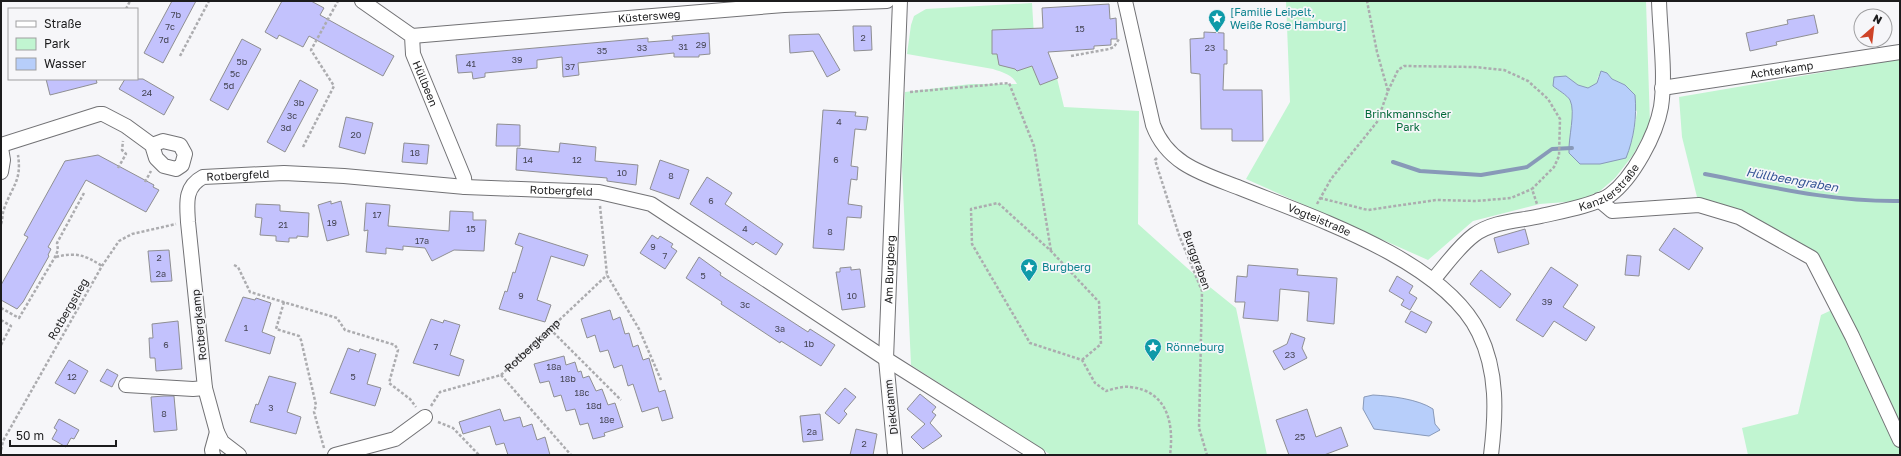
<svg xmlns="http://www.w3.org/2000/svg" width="1901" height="456" font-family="'Golos Text',sans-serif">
  <rect width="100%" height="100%" fill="#f6f6f9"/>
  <path fill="#c1f5d1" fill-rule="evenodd" d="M1286 1H1646L1650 124 1633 155 1615 178 1600 191 1578 201 1540 204 1473 221 1428 260 1246 179 1290 102ZM1566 76 1578 85 1588 88 1597 83 1598 76 1612 79 1625 85 1637 112 1632 141 1569 153C1568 138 1576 112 1570 100 1567 95 1558 90 1553 86Z
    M1032 3 1035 52 1045 74 1055 70 1064 107 1139 111 1138 224 1195 275 1236 308 1267 455H1051L911 365 902 167 905 92 971 84H1017C1013 75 1002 72 993 69L907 54 911 25 914 16 926 9Z
    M1900 59V455H1748L1742 428 1798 414 1821 315 1836 308 1812 258 1699 205 1682 137 1679 97Z"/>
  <path fill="#b7cefa" stroke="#8899b8" d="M1601 71 1607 73 1612 79 1625 85 1635 95C1637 117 1634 138 1626 158L1600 164H1580L1569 153C1568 138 1576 112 1570 100 1567 95 1558 90 1553 86L1554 77 1566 76 1578 85 1588 88 1597 83Z
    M1373 395C1391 396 1418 399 1433 409L1435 424 1440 430 1429 436 1374 429 1363 409 1364 397Z"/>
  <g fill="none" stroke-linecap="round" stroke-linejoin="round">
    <path stroke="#8899b8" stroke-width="4" d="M1393 162 1420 171 1481 175 1527 167 1552 149 1572 148
      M1705 174C1771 187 1833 202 1900 201"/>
  </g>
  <path fill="#c3c2fd" stroke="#8f8f92" d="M172 1H196L163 63 144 53Z
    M282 1H311L324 8 320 15 394 56 383 76 309 36 303 47 279 35 277 39 265 32Z
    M1109 4 1110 19 1116 18 1117 39H1111V45L1094 46V49L1048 52 1058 78 1040 85 1032 66 1017 71 1015 69 999 65 997 54H992V30L1043 28 1042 8Z
    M1814 15 1818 33 1776 42 1777 45 1750 51 1746 33 1788 24 1787 20Z
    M853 26H871L872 50 854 51Z
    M1204 32 1224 33V50H1227V64H1224L1223 90H1262L1263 141H1232V129H1201L1200 74 1191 73 1190 39 1204 38Z
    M709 33 710 54 699 55V57H674V53L578 63 579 75 563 77 562 57 537 60V68L485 73V77L473 79 472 72 458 73 456 55 648 38V42L673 40 672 36Z
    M819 34 840 70 827 77 813 51 790 53 789 35Z
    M242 39 261 49 228 110 210 100Z
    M46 79H96L97 83 50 95Z
    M125 79H143L174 97 164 115 119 89Z
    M300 80 318 90 285 152 267 142Z
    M823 110 856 112 855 116 868 117 866 130 855 129 851 166 858 167 857 180 851 179 848 204 862 206 861 218 847 217 844 250 813 248Z
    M346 117 373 123 365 154 339 147Z
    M497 124 520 125V146H496Z
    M404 143 429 145 427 164 402 162Z
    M560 143 596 147 595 161 638 165 636 185 607 181V178L516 170 517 148 559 152Z
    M98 155 154 185 153 187 159 190 146 212 86 180 48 247 51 249 48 255 49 256 23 302 17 309 1 300V285L28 237 24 235 65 161Z
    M660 160 689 170 679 199 650 189Z
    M707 177 732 193 725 204 783 244 776 255 756 242 753 245 690 204Z
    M331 201V204L341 201 349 235 327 241 318 205Z
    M366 203 390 205 388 226 449 231 450 211 473 212V220H486L484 251 454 250 432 261 425 248 403 246V250L386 248V254L366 252 368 230 364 231Z
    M256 204 280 205V211L309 213 308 237 297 236V238H289V242L276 241V236L260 235 262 218 255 217Z
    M1674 228 1703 248 1689 270 1659 250Z
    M1525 229 1529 244 1498 253 1494 238Z
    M519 233 588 255 584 266 551 256 537 300 551 305 545 322 499 309 505 291 507 292 513 272 515 273 523 247 515 244Z
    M652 235 658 239 660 236 673 244 671 247 677 251 665 269 640 253Z
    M169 250 172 281 151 282 148 251Z
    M1627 255 1641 256 1639 276 1625 275Z
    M699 257 721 273 720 275 808 332 810 329 835 345 821 366 781 341 780 343 721 304 722 302 686 278Z
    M1248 265 1298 269 1297 275 1337 278 1334 324 1307 321 1309 292 1280 289 1278 321 1243 318 1245 302H1235L1237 276 1247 277Z
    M851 267V270L860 269 865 307 842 310 836 272H840V268Z
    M1551 267 1578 285 1563 307 1595 327 1586 341 1554 321 1543 337 1516 320Z
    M1481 270 1511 294 1500 308 1470 284Z
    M1397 276 1413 286 1409 293 1417 298 1410 310 1401 305 1404 300 1389 291Z
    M243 297 255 300 256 298 271 303 262 332 275 337 270 354 225 341Z
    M610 310 613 320 620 317 625 334 629 333 633 347 638 345 643 360 649 358 659 392 665 390 673 418 662 421 658 407 642 412 633 384 628 386 622 365 614 368 608 350 600 352 595 335 587 338 581 319Z
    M1411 311 1432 322 1426 333 1405 322Z
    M431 319 443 323 444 320 460 325 450 355 464 360 459 376 413 363Z
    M178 321 182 369 156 371 155 358H150L149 338H153L152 324Z
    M1291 333 1305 338 1302 348 1307 358 1284 370 1273 351 1287 344Z
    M348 348 359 352 360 349 376 354 367 384 381 388 375 406 330 393Z
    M564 356 566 365 575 362 578 372 581 371 583 378 589 376 596 391 602 389 608 405 615 403 623 427 604 433 605 436 593 439 588 423 580 425 575 409 566 411 561 395 554 397 549 381 540 383 534 364Z
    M69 360 88 371 75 394 55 383Z
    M107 369 118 375 112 387 100 381Z
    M269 376 296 383 287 412 301 417 296 434 250 422 256 404 258 405Z
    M845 388 856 397 844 411 847 414 839 424 825 413Z
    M920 394 936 407 932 412 936 415 930 423 942 436 923 449 911 437 925 424 907 409Z
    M164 396H174L177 430 154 432 151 397Z
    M500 409 504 421 520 417 523 427 532 424 537 440 545 437 550 455H508L504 443 496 445 490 426 463 434 459 422Z
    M1307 409 1316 437 1341 427 1348 446 1324 455H1289L1276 420Z
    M820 414 823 440 803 442 800 416Z
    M59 419 79 430 74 439 71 438 66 447 52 439 57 430 54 428Z
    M856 429 877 434 873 455H850Z"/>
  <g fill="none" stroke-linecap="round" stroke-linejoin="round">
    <defs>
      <g id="minor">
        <path id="s2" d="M362 1 412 36 413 54 464 178 465 187"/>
        <path id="s3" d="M1125 1 1153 125C1168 165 1204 174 1240 188 1312 217 1444 260 1479 333 1498 372 1496 414 1491 455"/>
        <path id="s4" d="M412 36 784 5 887 1"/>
        <path id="s5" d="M1662 88 1900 52"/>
        <path d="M1 145 99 114H103L126 126 152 145 156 158 164 166 176 169 182 165 185 154 180 145 163 141 152 145"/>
        <path d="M1 148 3 160 1 172"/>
        <path d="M1599 200 1612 211 1699 205 1739 217 1812 258 1852 336 1900 440"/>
        <path id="s6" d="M1433 280C1446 265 1458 247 1474 235 1493 221 1519 221 1541 216 1558 212 1596 205 1610 195 1633 178 1656 135 1661 107 1666 74 1660 35 1659 1"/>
        <path d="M126 385 193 389 205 388"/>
        <path d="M213 455 212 450 217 432"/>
        <path id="s7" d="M239 455 222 442 217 432 205 388 188 222C187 204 184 187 203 177L284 173 344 176 465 187 599 192 651 204 886 359 1038 455"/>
        <path d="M335 455 395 439 425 417"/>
        <path id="s8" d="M895 455 886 359 900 1"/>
      </g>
    </defs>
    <use href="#minor" stroke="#727275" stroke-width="16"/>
    <g stroke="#acacaf" stroke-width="2.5" stroke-dasharray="3 2" stroke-linecap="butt">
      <path d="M126 9 130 1"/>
      <path d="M180 56 209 1"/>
      <path d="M1071 56 1109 49 1114 47 1119 39"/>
      <path d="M1388 91 1398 70 1404 66 1475 67 1504 70 1528 81 1548 99 1560 119 1559 156 1554 167 1532 189 1537 204"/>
      <path d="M910 92 1009 83 1034 146 1051 251"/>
      <path d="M303 147 334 86 311 50 338 1"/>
      <path d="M1157 158 1155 160 1179 235 1202 291 1199 428 1207 455"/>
      <path d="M118 168 126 154 122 150 123 141"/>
      <path d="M145 182 151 171"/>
      <path d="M1320 198 1368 210 1436 200 1476 201 1511 198 1532 189"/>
      <path d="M1317 204 1331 179 1377 122 1388 91 1377 52 1367 1"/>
      <path d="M600 206 607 275 639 329 661 380"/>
      <path d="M1 224C3 219 2 214 4 209 12 186 22 181 18 155"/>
      <path d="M56 257C76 252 85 255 102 266"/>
      <path d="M234 265 238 267 250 292 337 318 345 330 395 345 398 350 389 383 410 399 416 407"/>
      <path d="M284 302 276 329 299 336 301 340 316 405 314 412 324 448"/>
      <path d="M1 308 19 318 55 257 58 250 57 243 84 193"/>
      <path d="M1 320 11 326 1 345"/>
      <path d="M550 329 621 400"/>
      <path d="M1082 360 1101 344 1099 302 1051 251 998 203 971 209 972 244 1030 343 1082 360 1095 383 1106 391C1113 389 1123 386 1130 387 1168 391 1174 424 1170 455"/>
      <path d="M501 375 571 455"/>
      <path id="s1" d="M431 406 440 392 501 375 607 275"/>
      <path d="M438 422 453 428 479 455"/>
      <path d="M1 450 3 441 102 266 119 241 132 234 176 224"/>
    </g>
    <use href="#minor" stroke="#fff" stroke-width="14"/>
  </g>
  <defs>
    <symbol id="sight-pin" viewBox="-11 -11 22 30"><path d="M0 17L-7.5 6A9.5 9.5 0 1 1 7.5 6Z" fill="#0f9aa8" stroke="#f6f6f9"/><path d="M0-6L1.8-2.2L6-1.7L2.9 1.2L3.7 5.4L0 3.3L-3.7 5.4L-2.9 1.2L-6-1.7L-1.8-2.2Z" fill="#fff"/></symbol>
  </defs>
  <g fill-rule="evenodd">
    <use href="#sight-pin" x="1207" y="8" width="20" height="27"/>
    <use href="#sight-pin" x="1019" y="257" width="20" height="27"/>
    <use href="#sight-pin" x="1143" y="337" width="20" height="27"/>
  </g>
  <g text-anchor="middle" stroke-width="3.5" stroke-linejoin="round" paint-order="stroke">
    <g font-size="9" fill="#464655">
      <text x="176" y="18">7b</text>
      <text x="170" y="30">7c</text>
      <text x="1080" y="32">15</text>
      <text x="863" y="41">2</text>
      <text x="164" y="43">7d</text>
      <text x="701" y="48">29</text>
      <text x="683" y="50">31</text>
      <text x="642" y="51">33</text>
      <text x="1210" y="51">23</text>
      <text x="602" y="54">35</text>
      <text x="517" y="63">39</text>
      <text x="242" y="65">5b</text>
      <text x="471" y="67">41</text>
      <text x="570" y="70">37</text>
      <text x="235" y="77">5c</text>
      <text x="229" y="89">5d</text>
      <text x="147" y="96">24</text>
      <text x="299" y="106">3b</text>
      <text x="292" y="119">3c</text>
      <text x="839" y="125">4</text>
      <text x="286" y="131">3d</text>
      <text x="356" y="138">20</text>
      <text x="415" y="156">18</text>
      <text x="528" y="163">14</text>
      <text x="577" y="163">12</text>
      <text x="836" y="163">6</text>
      <text x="622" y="176">10</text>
      <text x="671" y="179">8</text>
      <text x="711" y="204">6</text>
      <text x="377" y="218">17</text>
      <text x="332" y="226">19</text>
      <text x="283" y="228">21</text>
      <text x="471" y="232">15</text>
      <text x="745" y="232">4</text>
      <text x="830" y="235">8</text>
      <text x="422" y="244">17a</text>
      <text x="653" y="250">9</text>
      <text x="665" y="259">7</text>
      <text x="159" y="261">2</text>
      <text x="161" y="277">2a</text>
      <text x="703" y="279">5</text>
      <text x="521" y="299">9</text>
      <text x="852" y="299">10</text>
      <text x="1547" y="305">39</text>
      <text x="745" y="308">3c</text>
      <text x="246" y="331">1</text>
      <text x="780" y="332">3a</text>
      <text x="809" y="347">1b</text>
      <text x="166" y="348">6</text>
      <text x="436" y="350">7</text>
      <text x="1290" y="358">23</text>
      <text x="554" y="370">18a</text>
      <text x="72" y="380">12</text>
      <text x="353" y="380">5</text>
      <text x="568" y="382">18b</text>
      <text x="582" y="396">18c</text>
      <text x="594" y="409">18d</text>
      <text x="271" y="411">3</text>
      <text x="164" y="417">8</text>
      <text x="607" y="423">18e</text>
      <text x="812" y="435">2a</text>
      <text x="1300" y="440">25</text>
      <text x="864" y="447">2</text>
    </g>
    <g font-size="11" fill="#0d838f" stroke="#f6f6f9" text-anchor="start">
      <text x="1230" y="16">[Familie Leipelt,<tspan x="1230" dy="13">Weiße Rose Hamburg]</tspan></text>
      <text x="1042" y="271">Burgberg</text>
      <text x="1166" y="351">Rönneburg</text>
    </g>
    <g font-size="11" fill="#1c1c1d" stroke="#f6f6f9">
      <text dy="4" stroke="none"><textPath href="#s4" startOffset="238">Küstersweg</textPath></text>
      <text dy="4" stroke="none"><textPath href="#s5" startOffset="121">Achterkamp</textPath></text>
      <text dy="4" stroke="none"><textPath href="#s2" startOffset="111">Hüllbeen</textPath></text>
      <text dy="4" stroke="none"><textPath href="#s7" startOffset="331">Rotbergfeld</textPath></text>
      <text dy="4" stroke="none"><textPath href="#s6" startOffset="207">Kanzlerstraße</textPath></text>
      <text dy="4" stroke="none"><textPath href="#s7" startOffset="655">Rotbergfeld</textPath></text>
      <text dy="4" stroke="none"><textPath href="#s3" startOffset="324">Vogteistraße</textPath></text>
      <text transform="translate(1197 260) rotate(70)" y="4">Burggraben</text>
      <text dy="4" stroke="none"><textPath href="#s8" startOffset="186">Am Burgberg</textPath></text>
      <text transform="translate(68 309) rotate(-60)" y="4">Rotbergstieg</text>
      <text transform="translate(199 325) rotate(-96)" y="4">Rotbergkamp</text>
      <text dy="4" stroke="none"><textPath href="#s1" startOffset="123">Rotbergkamp</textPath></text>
      <text transform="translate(891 407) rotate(-96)" y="4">Diekdamm</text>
    </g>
    <g font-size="11" fill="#036939" stroke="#f6f6f9">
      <text x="1408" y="118">Brinkmannscher<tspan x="1408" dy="13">Park</tspan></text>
    </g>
    <g font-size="12" font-style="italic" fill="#335394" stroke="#f6f6f9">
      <text transform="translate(1792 180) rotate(10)" y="4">Hüllbeengraben</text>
    </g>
  </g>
  <rect width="1901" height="456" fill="none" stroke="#1c1c1d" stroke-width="4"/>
  <rect x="8" y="8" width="130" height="72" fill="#f6f6f9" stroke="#9f9fa1"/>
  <rect x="16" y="21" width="20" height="6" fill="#ffffff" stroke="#9f9fa1"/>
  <text x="44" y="28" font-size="12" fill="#1c1c1d">Straße</text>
  <rect x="16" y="38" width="20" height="12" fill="#c1f5d1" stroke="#9f9fa1"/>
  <text x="44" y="48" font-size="12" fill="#1c1c1d">Park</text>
  <rect x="16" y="58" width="20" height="12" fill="#b7cefa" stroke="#9f9fa1"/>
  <text x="44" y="68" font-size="12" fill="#1c1c1d">Wasser</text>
  <g transform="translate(1873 28) rotate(28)"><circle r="19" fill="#f6f6f9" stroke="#9f9fa1"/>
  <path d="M0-3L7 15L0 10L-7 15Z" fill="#ce4327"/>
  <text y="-6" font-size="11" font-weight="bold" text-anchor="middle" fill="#1c1c1d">N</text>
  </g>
  <path d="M10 440v6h106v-6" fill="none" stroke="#1c1c1d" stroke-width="2"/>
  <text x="16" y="440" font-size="12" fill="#1c1c1d" stroke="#f6f6f9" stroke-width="3" paint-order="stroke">50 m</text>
</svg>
